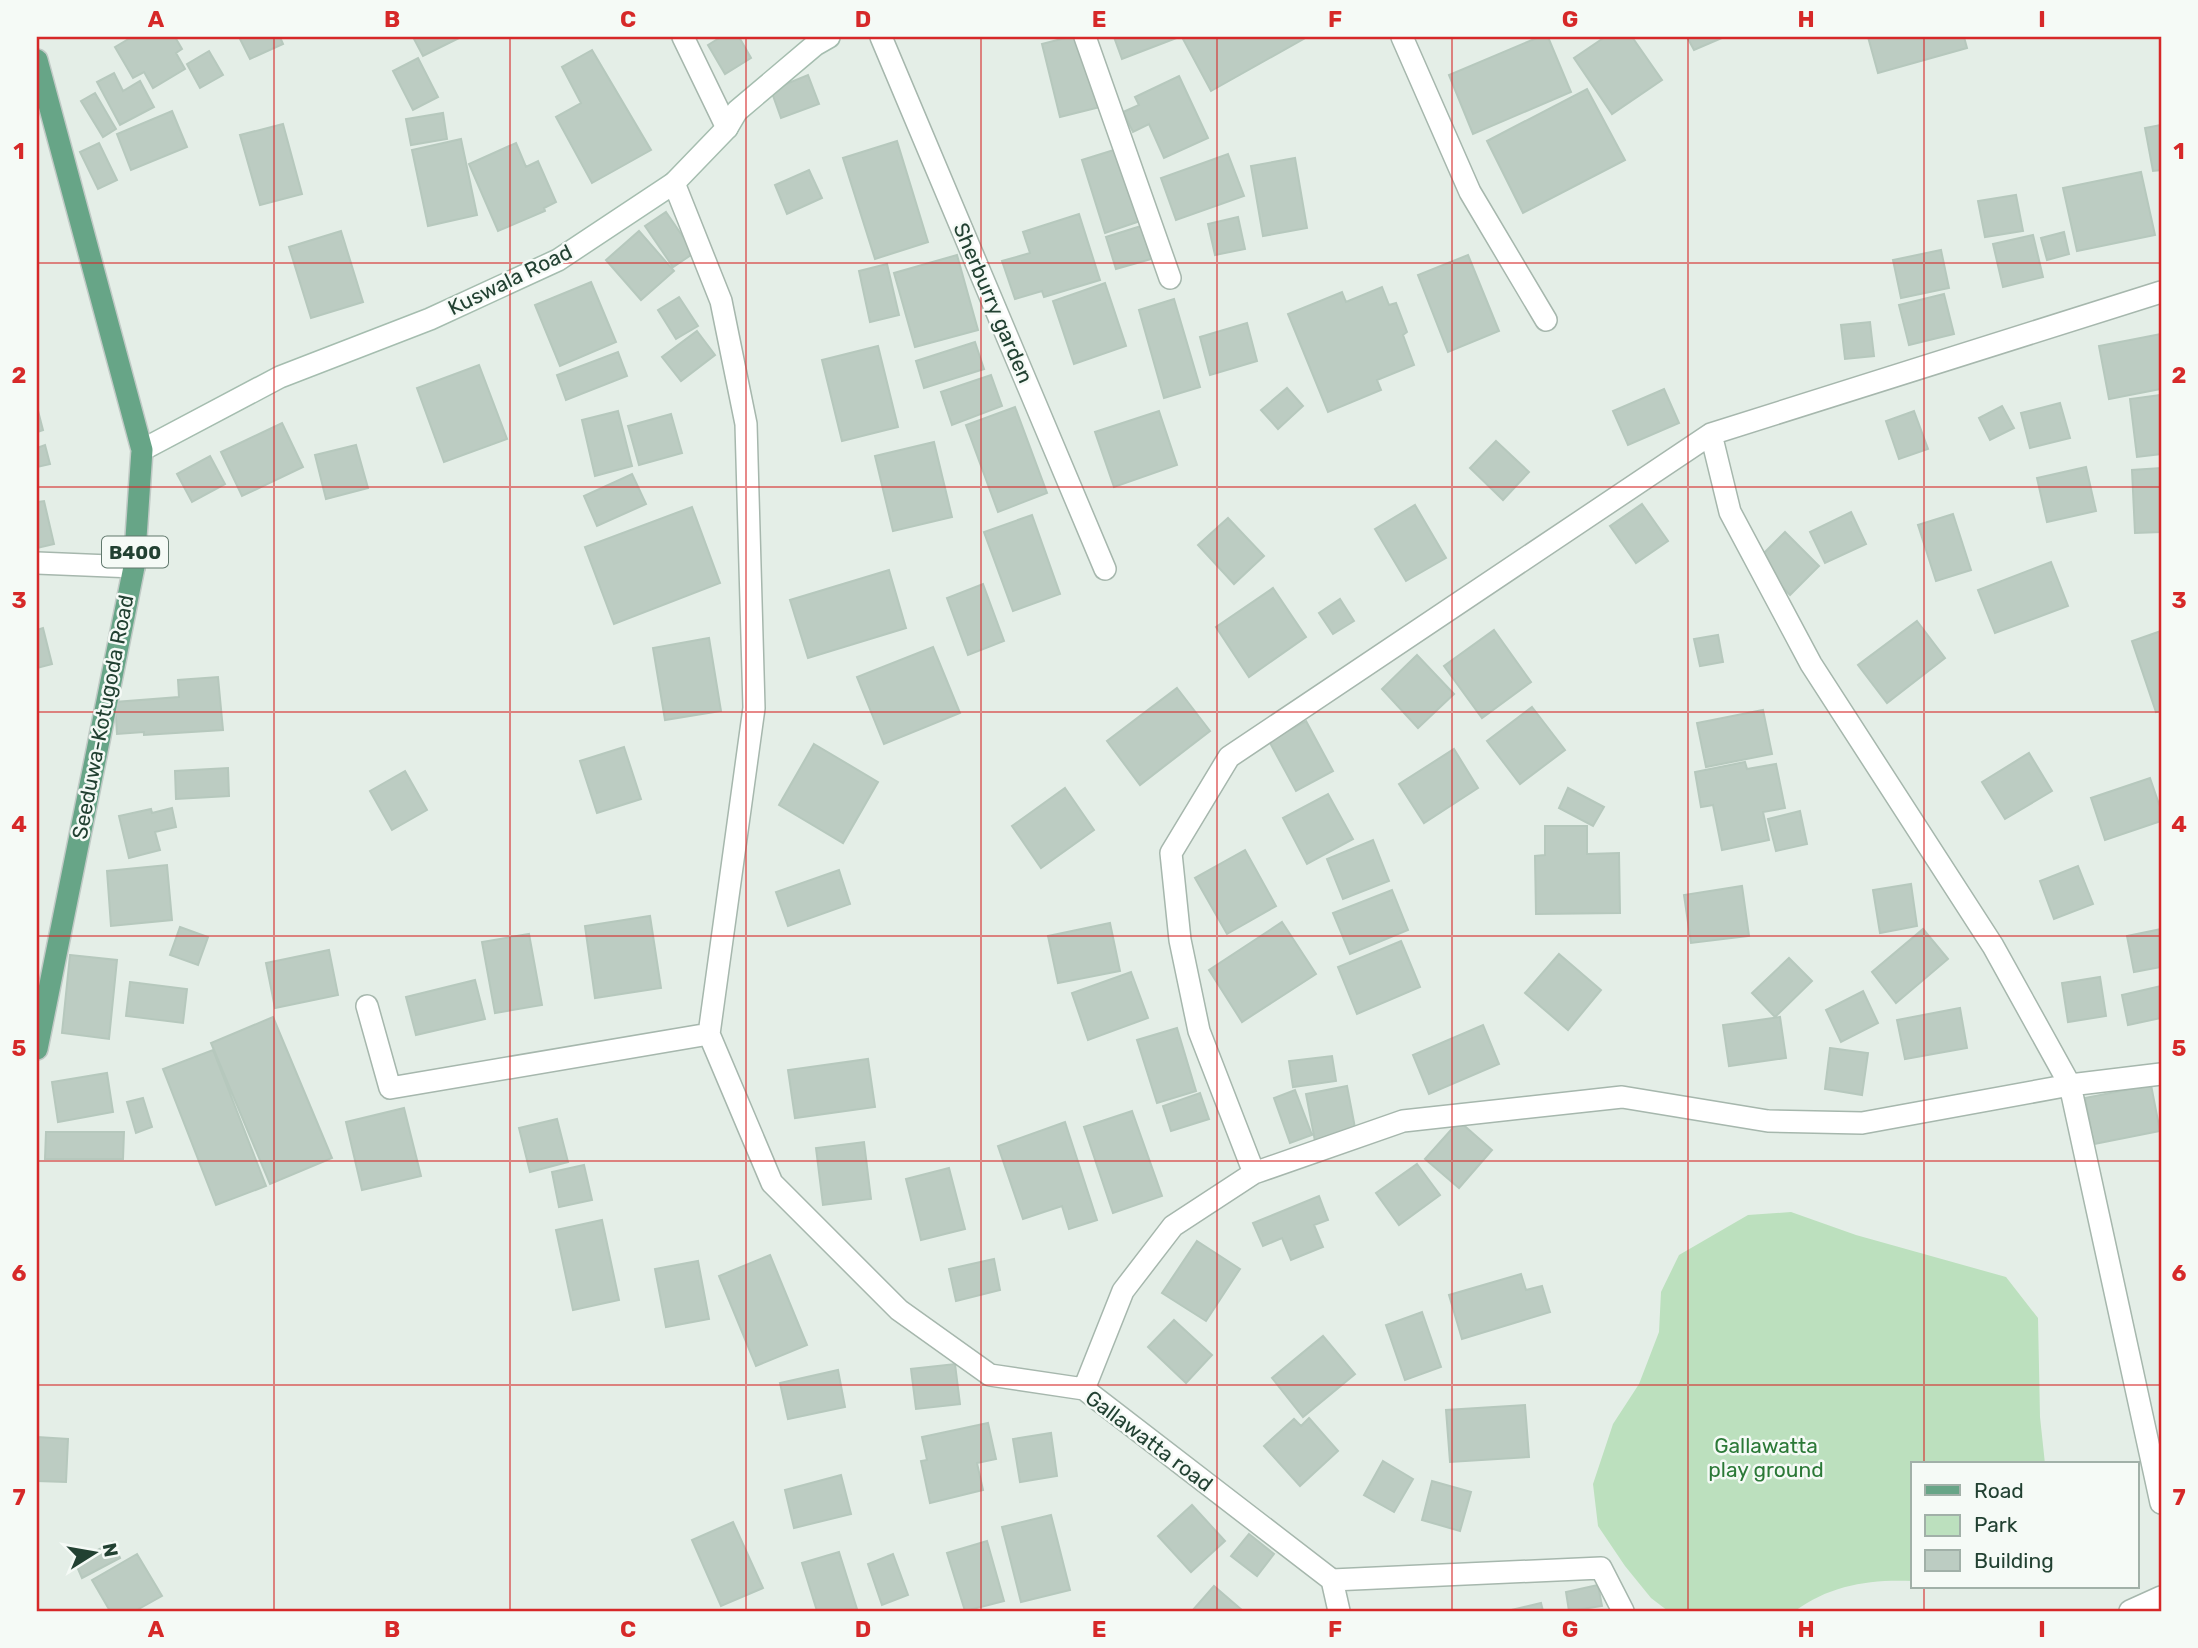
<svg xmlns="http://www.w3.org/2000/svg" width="2198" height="1648" font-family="Rubik,sans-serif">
  <rect width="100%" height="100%" fill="#e4eee7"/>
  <path fill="#bce0be" d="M1791 1212 1856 1235 2006 1277 2038 1318 2040 1417 2045 1464H1913V1581C1870 1579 1830 1585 1795 1611H1668L1651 1598 1625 1566 1598 1526 1593 1484 1613 1424 1639 1384 1659 1332 1661 1292 1679 1255 1748 1215Z"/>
  <path fill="#bcccc2" stroke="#b6c8bd" stroke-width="2" d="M132 37H175L182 49 176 53 185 69 153 88 144 72 133 78 115 47Z
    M239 37H280L283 44 250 59Z
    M413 37H461L423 56Z
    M721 37H739L751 58 725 74 708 45Z
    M1069 37H1082L1100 107 1060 117 1042 44Z
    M1114 37H1179L1122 59Z
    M1187 37H1307L1211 91 1183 39Z
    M1539 37H1548L1571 92 1473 134 1449 75Z
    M1605 37H1632L1662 80 1612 114 1574 58Z
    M1687 37H1724L1694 50Z
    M1868 37H1964L1967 48 1878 73Z
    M592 50 651 150 592 183 556 117 581 103 562 67Z
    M209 51 223 75 200 88 187 64Z
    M418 58 438 97 413 110 393 71Z
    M114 73 123 91 140 81 154 107 120 125 97 82Z
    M808 75 819 104 781 118 771 90Z
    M1179 76 1208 138 1164 158 1149 124 1133 132 1123 112 1139 105 1135 97Z
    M1587 89 1625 160 1523 213 1487 141Z
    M95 93 116 129 103 137 81 101Z
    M172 111 187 147 131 170 117 134Z
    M443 113 447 139 411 145 406 119Z
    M283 124 302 194 260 205 240 135Z
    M2161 125V170L2153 171 2145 128Z
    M461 139 477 215 428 226 412 150Z
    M897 141 928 242 875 259 843 158Z
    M99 143 117 180 98 189 80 152Z
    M516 143 526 167 538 161 556 202 544 208 545 211 498 231 469 164Z
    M1117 149 1140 221 1105 233 1082 160Z
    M1228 154 1244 196 1176 220 1161 178Z
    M1295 158 1307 228 1263 236 1251 166Z
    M809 170 822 198 787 214 775 185Z
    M2141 172 2155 235 2077 251 2063 188Z
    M2016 195 2023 231 1985 237 1978 201Z
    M666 212 694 253 673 267 645 226Z
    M1079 214 1100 280 1044 297 1042 291 1015 299 1002 261 1030 253 1023 232Z
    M1238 217 1245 249 1215 255 1208 224Z
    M1141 226 1151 259 1116 269 1106 237Z
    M341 231 363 302 311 318 289 247Z
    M639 231 674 271 641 300 606 260Z
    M2064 232 2069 254 2047 260 2041 238Z
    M2033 235 2043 277 2003 287 1993 244Z
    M1941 250 1949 288 1901 298 1893 260Z
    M957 255 978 330 915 347 894 273Z
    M1468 255 1499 331 1448 352 1418 275Z
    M887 264 899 315 870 322 859 271Z
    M591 282 616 342 560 366 535 305Z
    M1105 283 1126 346 1074 364 1053 301Z
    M1382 287 1389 305 1396 303 1407 332 1403 335 1414 365 1377 380 1381 390 1328 412 1288 314 1342 292 1346 302Z
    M1944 294 1954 334 1909 345 1899 305Z
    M679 297 698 326 676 339 658 310Z
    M1174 299 1200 387 1164 398 1139 310Z
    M1870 322 1874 356 1845 359 1841 325Z
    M1247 323 1257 361 1210 375 1200 337Z
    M697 331 715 355 681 381 662 357Z
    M2161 334V389L2109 399 2099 346Z
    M975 342 984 369 924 388 916 361Z
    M878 346 898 427 842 441 822 360Z
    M618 352 627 376 566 400 557 375Z
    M479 365 507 439 444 462 417 388Z
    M991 375 1002 406 952 425 941 392Z
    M1287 388 1303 406 1278 429 1261 410Z
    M1664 389 1679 423 1628 445 1613 411Z
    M2161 395V454L2137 457 2130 399Z
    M2060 403 2070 438 2030 448 2021 413Z
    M2002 406 2014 428 1990 440 1979 418Z
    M37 407 43 430 37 432Z
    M1015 407 1047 493 998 512 966 425Z
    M618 411 632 466 595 476 582 420Z
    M1159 411 1177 465 1114 487 1095 432Z
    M1914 411 1928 449 1899 459 1886 421Z
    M671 414 682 453 639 465 628 426Z
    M282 423 303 467 242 496 221 452Z
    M1496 441 1529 472 1503 500 1470 468Z
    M934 442 952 517 893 531 875 456Z
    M45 445 50 464 37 467V448Z
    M356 445 368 488 326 499 315 455Z
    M210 456 225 484 192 502 177 474Z
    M2086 467 2096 511 2047 522 2037 478Z
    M2161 468V532L2135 533 2132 470Z
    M632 474 646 504 597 526 584 496Z
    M44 501 54 544 37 548V502Z
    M1642 504 1668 541 1636 563 1610 526Z
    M1415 505 1446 558 1406 581 1375 529Z
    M692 507 720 583 614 624 585 547Z
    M1851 512 1866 544 1825 563 1810 532Z
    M1953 514 1971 570 1936 581 1918 525Z
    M1032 515 1060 594 1013 611 984 532Z
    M1228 518 1264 556 1234 584 1198 545Z
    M1785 532 1819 566 1790 595 1757 560Z
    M2051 562 2068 606 1995 633 1978 590Z
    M889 570 906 628 808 658 790 600Z
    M983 584 1004 641 968 655 947 598Z
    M1273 588 1306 637 1249 677 1216 627Z
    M1340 599 1354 621 1333 634 1319 613Z
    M1917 621 1945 658 1887 703 1858 665Z
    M43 628 52 664 37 668V630Z
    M1494 630 1531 682 1482 718 1444 666Z
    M2161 631V711L2156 712 2132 641Z
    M1718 635 1723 662 1700 666 1694 639Z
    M709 638 721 711 665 720 653 648Z
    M933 647 960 713 884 744 857 677Z
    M1417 655 1454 694 1418 728 1382 689Z
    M218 677 223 730 144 735V732L117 734 115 702 179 697 178 680Z
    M1177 688 1210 731 1140 785 1107 741Z
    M1532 707 1565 750 1520 784 1487 741Z
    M1763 710 1772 754 1706 767 1697 723Z
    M1306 721 1333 771 1296 791 1269 741Z
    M814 744 878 782 843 843 779 805Z
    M624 747 641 799 597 813 580 761Z
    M1454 749 1478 788 1424 823 1399 784Z
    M2029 753 2052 791 2005 819 1982 782Z
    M1745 762 1747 769 1776 764 1785 808 1763 812 1769 840 1722 850 1713 805 1701 807 1695 772Z
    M228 768 229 796 176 799 175 771Z
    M405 771 427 810 392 830 370 791Z
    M2150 778 2161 810V821L2105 840 2091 798Z
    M1065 788 1094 830 1041 868 1012 826Z
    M1568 788 1604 807 1593 826 1559 808Z
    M1328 794 1353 839 1307 864 1283 818Z
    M172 808 176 827 155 832 160 850 129 858 119 816 151 809 152 813Z
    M1800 811 1807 844 1776 851 1768 819Z
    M1545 826H1587V854L1619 853 1620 913 1536 914 1535 856 1545 855Z
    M1373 840 1389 881 1343 899 1327 859Z
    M1245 850 1276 906 1227 934 1195 878Z
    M167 865 172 920 111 926 107 871Z
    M2078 866 2093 904 2054 919 2040 881Z
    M839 870 850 904 788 926 776 892Z
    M1911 884 1917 926 1880 933 1873 890Z
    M1742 886 1749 936 1691 943 1684 895Z
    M1392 890 1408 930 1350 954 1333 913Z
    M650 916 661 988 595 998 585 926Z
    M1282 922 1316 974 1242 1022 1209 970Z
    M1110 923 1120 971 1058 983 1048 936Z
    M180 927 208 937 198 965 170 955Z
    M1923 929 1948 959 1896 1003 1872 972Z
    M2161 929V967L2134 972 2127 936Z
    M529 934 542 1005 495 1013 482 942Z
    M1401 941 1420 987 1357 1014 1338 967Z
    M329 950 338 995 275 1008 266 963Z
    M1559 954 1601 990 1568 1030 1525 993Z
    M70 955 117 960 109 1039 62 1033Z
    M1789 958 1812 981 1775 1017 1752 993Z
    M1131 972 1148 1018 1088 1040 1072 993Z
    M2100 977 2106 1016 2068 1022 2062 983Z
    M475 980 485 1019 416 1035 406 997Z
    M130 982 187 989 183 1023 126 1016Z
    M2161 986V1018L2128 1025 2122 995Z
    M1863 991 1878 1023 1841 1042 1826 1010Z
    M1960 1008 1967 1048 1905 1059 1897 1020Z
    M273 1017 332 1158 270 1184 211 1043Z
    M1780 1017 1786 1058 1729 1066 1723 1025Z
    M1483 1025 1499 1064 1429 1094 1413 1055Z
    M1177 1028 1196 1091 1157 1103 1137 1040Z
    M1830 1048 1868 1053 1862 1095 1825 1089Z
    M213 1050 266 1186 216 1205 163 1069Z
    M1332 1056 1336 1081 1293 1087 1289 1061Z
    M868 1059 875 1107 795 1118 788 1070Z
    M107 1073 113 1112 58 1122 52 1082Z
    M2151 1085 2160 1131 2094 1144 2085 1098Z
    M1347 1086 1356 1133 1315 1141 1306 1094Z
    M1295 1090 1312 1135 1290 1143 1274 1098Z
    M1200 1093 1209 1119 1171 1131 1163 1106Z
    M143 1098 152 1127 136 1133 127 1102Z
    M404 1108 421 1176 362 1190 346 1122Z
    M1132 1111 1162 1196 1113 1213 1084 1127Z
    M557 1119 568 1162 530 1172 519 1128Z
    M1459 1121 1492 1150 1459 1188 1425 1159Z
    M1065 1122 1097 1220 1069 1229 1062 1206 1023 1219 998 1146Z
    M46 1132H124L123 1159H45Z
    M864 1142 871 1199 823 1205 816 1148Z
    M1417 1164 1440 1195 1399 1225 1376 1193Z
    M584 1165 592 1200 559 1207 552 1172Z
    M949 1168 965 1229 921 1240 906 1179Z
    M1319 1196 1328 1220 1314 1225 1323 1247 1291 1260 1282 1238 1263 1246 1253 1223Z
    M602 1220 619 1300 573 1310 556 1230Z
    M1197 1241 1240 1269 1206 1321 1162 1293Z
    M770 1255 807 1345 756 1366 719 1276Z
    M994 1259 1000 1290 956 1301 949 1269Z
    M698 1261 709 1319 666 1327 655 1269Z
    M1521 1274 1526 1290 1542 1286 1550 1312 1462 1339 1449 1295Z
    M1422 1312 1441 1367 1405 1380 1386 1325Z
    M1174 1320 1212 1355 1186 1383 1148 1347Z
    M1323 1336 1355 1374 1303 1417 1272 1378Z
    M955 1364 960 1404 916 1409 911 1369Z
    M838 1370 845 1407 788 1419 780 1383Z
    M1525 1405 1529 1457 1450 1462 1446 1410Z
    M1309 1418 1338 1451 1300 1486 1264 1446 1294 1419 1301 1426Z
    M988 1423 996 1459 977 1463 983 1490 930 1503 921 1461 927 1460 922 1437Z
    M1051 1433 1057 1476 1020 1482 1013 1439Z
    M37 1437 68 1439 66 1482 37 1481Z
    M1383 1461 1413 1479 1394 1512 1364 1495Z
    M841 1475 851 1514 794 1528 785 1490Z
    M1432 1481 1471 1492 1460 1531 1422 1520Z
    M1192 1505 1225 1541 1191 1572 1158 1536Z
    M1051 1515 1070 1590 1021 1602 1002 1527Z
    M733 1522 763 1588 721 1606 692 1540Z
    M1249 1534 1274 1554 1257 1576 1231 1556Z
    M987 1541 1004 1601 965 1611 947 1553Z
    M113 1542 120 1558 82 1578 75 1562Z
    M839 1552 857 1609 817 1611 802 1563Z
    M137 1554 162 1596 135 1611H110L92 1580Z
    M893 1554 908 1595 882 1605 868 1564Z
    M1598 1585 1602 1606 1569 1611 1566 1592Z
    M1214 1586 1243 1611H1192Z
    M1541 1603 1543 1611H1507Z"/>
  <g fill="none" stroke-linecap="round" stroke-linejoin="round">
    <defs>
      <path id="street" d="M683 37 727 128
        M881 37 1105 569
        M1085 37 1170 278
        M1402 37 1470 192 1546 320
        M1711 434 1730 512 1811 664 1993 946 2070 1085 2161 1503
        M37 563 134 567
        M367 1006 390 1088 709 1034 754 708 746 424 721 301 674 183
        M709 1034 772 1183 899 1310 990 1375 1084 1389 1332 1580 1601 1568 1623 1611
        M1254 1173 1199 1031 1180 940 1171 853 1229 757 1711 434 2161 292
        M1084 1389 1123 1291 1173 1226 1254 1173 1403 1121 1622 1097 1768 1121 1862 1123 2070 1085 2161 1074
        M1332 1580 1339 1611
        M2130 1611 2161 1597"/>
      <path id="secondary" d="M142 450 280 377 430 319 558 260 674 183 727 128 737 111 815 45 829 37"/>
      <path id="primary" d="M37 60 142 450 134 567 37 1049"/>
    </defs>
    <use href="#street" stroke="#a6b7ad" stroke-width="24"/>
    <use href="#secondary" stroke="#a5bdaf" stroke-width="24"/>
    <use href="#primary" stroke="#c1cac6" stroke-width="24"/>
    <use href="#street" stroke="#fff" stroke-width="21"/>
    <use href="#secondary" stroke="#fff" stroke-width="21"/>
    <use href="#primary" stroke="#67a587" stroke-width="21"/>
  </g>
  <path fill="none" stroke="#d62828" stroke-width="2" stroke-opacity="0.55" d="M274 37V1611M510 37V1611M746 37V1611M981 37V1611M1217 37V1611M1452 37V1611M1688 37V1611M1924 37V1464M37 263H2161M37 487H2161M37 712H2161M37 936H2161M37 1161H2161M37 1385H2161M1924 1587V1611"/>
  <g text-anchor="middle" stroke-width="5" stroke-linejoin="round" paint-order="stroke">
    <rect fill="#f5faf6" stroke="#61786d" stroke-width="2" x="102" y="536.5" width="66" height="31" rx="5"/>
    <g font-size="19" font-weight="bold" fill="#224132">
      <text x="135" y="559">B400</text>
    </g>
    <g font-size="21" fill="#224132" stroke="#f5faf6">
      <text transform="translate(510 280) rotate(-26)" y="7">Kuswala Road</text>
      <text transform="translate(993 303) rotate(67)" y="7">Sherburry garden</text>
      <text transform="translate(103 717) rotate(-79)" y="7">Seeduwa-Kotugoda Road</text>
      <text transform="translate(1149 1441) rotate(37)" y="7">Gallawatta road</text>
    </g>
    <g font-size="21" fill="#2b7937" stroke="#f5faf6">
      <text x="1766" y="1453">Gallawatta<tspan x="1766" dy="24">play ground</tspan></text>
    </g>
  </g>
  <rect width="2198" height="1648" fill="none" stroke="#f5faf6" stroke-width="77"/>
  <rect x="1911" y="1462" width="228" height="126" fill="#f5faf6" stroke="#a1b0a8" stroke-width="2"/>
  <rect x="1925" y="1485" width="35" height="10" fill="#67a587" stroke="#a1b0a8" stroke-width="2"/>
  <text x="1974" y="1498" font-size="21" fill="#224132">Road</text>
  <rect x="1925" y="1515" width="35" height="21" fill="#bce0be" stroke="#a1b0a8" stroke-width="2"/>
  <text x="1974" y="1532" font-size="21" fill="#224132">Park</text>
  <rect x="1925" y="1550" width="35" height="21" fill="#bcccc2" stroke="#a1b0a8" stroke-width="2"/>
  <text x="1974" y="1568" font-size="21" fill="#224132">Building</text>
  <g transform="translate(94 1553) rotate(79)" stroke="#f5faf6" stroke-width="5" paint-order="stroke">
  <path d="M0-5L12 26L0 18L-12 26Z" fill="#224132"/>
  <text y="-10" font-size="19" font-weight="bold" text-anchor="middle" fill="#224132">N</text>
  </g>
  <rect x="38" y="38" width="2122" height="1572" fill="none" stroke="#d62828" stroke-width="2.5"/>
  <g font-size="23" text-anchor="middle" font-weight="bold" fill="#d62828">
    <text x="156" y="27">A</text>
    <text x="392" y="27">B</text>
    <text x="628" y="27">C</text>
    <text x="863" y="27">D</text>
    <text x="1099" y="27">E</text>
    <text x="1335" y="27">F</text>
    <text x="1570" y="27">G</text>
    <text x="1806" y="27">H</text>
    <text x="2042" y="27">I</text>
    <text x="19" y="159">1</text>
    <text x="2179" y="159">1</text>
    <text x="19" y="383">2</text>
    <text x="2179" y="383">2</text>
    <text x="19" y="608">3</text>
    <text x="2179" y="608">3</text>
    <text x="19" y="832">4</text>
    <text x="2179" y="832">4</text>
    <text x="19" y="1056">5</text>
    <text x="2179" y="1056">5</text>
    <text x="19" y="1281">6</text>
    <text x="2179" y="1281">6</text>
    <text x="19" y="1505">7</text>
    <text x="2179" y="1505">7</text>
    <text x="156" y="1637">A</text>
    <text x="392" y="1637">B</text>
    <text x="628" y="1637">C</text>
    <text x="863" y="1637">D</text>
    <text x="1099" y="1637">E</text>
    <text x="1335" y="1637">F</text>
    <text x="1570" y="1637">G</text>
    <text x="1806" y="1637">H</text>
    <text x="2042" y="1637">I</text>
  </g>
</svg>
